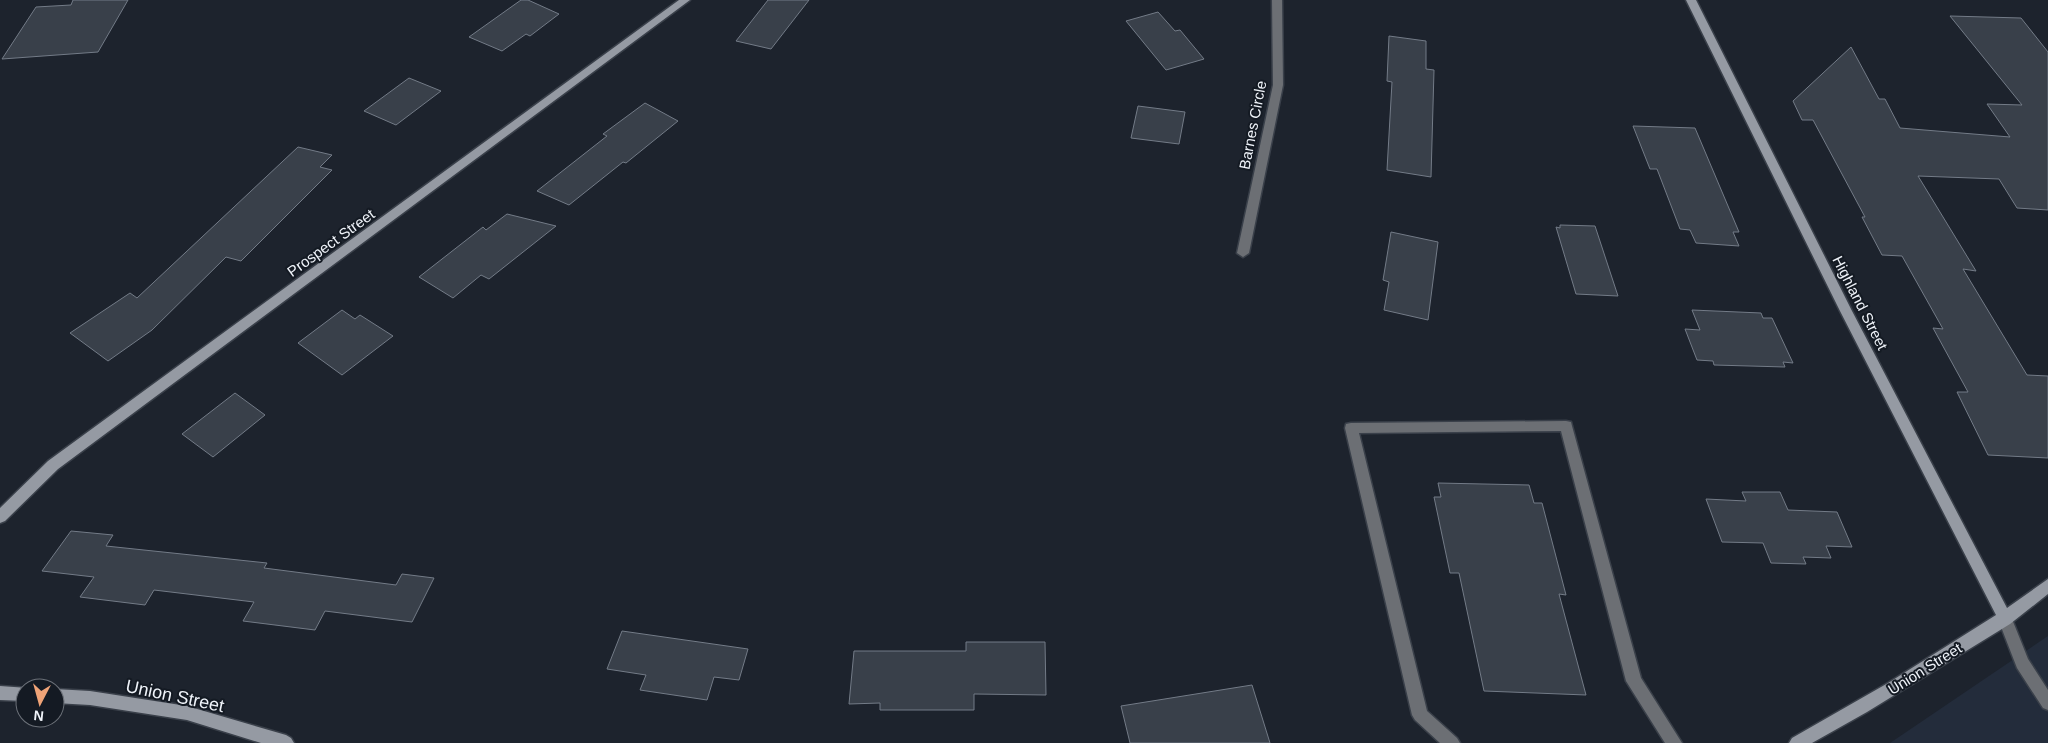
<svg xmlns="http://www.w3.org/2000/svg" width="2048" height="743" font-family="Arial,sans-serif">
  <rect width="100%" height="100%" fill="#1d232d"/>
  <path fill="#232c3b" d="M2048 636V743H1890Z"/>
  <path fill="#39404a" stroke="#737b87" d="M73 0H128L98 52 2 59 36 7 71 5Z
    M521 0H528L559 14 530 36 526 34 502 51 469 37Z
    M768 0H809L771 49 736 41Z
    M1158 12 1175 31 1180 30 1204 59 1166 70 1126 21Z
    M1950 16 2021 18 2048 52V210L2017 208 1999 179 1918 176 1976 271 1963 269 2027 375 2048 376V458L1988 455 1957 392H1968L1933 328 1943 329 1902 256 1882 255 1862 217H1865L1813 120H1802L1793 101 1851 47 1879 99H1885L1900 128 2010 137 1987 104 2022 105Z
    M1389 36 1426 41V69L1434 70 1431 177 1387 170 1392 82 1387 81Z
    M409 78 441 91 396 125 364 111Z
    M645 103 678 121 626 163 623 162 569 205 537 191 607 136 603 134Z
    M1138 106 1185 112 1179 144 1131 138Z
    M1633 126 1695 128 1739 232H1733L1739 246 1696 243 1690 230 1680 229 1657 169H1650Z
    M298 147 332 155 320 167 332 170 241 261 226 257 152 330 108 361 70 333 130 293 137 298Z
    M507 214 556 226 489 279 481 275 453 298 419 277 483 227 486 230Z
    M1560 225 1595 226 1618 296 1576 294 1556 227 1560 228Z
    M1391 232 1438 242 1428 320 1384 310 1389 282 1383 280Z
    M342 310 355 319 360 315 393 336 342 375 298 343Z
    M1692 310 1761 313 1763 318H1772L1793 363 1783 362 1785 367 1714 365 1713 361 1697 360 1685 329 1700 330Z
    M235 393 265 415 213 457 182 434Z
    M1438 483 1529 485 1534 503H1542L1566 595 1559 594 1586 695 1484 691 1459 573H1450L1434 497H1441Z
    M1742 492H1780L1788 510 1837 512 1852 547 1826 546 1831 558 1803 557 1806 564 1771 563 1763 543 1722 542 1706 499 1746 501Z
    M71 531 113 535 106 546 267 563 264 568 396 585 402 574 434 578 412 622 325 611 315 630 243 621 254 602 154 590 145 605 80 597 94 577 42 571Z
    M622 631 748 649 739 680 714 677 707 700 640 690 646 675 607 669Z
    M966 642H1045L1046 695 974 694V710H880V703L849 704 854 651H966Z
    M1252 685 1270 743H1130L1121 706Z"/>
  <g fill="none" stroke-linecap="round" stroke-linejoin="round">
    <defs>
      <path id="lane" d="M1566 421 1571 422 1572 426 1641 678 1682 743H1665L1626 681 1561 431 1359 433 1427 711 1457 738 1460 743H1440L1415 720 1412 715 1345 428 1346 424 1351 423Z
        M2005 612 2010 614 2028 659 2048 690V710L2043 708 2017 668 1998 619 2000 614Z"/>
      <path id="street" d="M1272 0H1282L1283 85 1249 253 1243 257 1237 253 1273 85Z"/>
      <path id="secondary" d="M679 0H690L58 469 5 521 0 523V508L48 461Z
        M1686 0H1696L1852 311 2007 608 2048 579V594L2010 624 1867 712 1812 743H1789L1792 738 1888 683 1996 615 1840 311Z
        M0 686 28 688H25V701L0 700Z
        M55 689 90 691 187 706 286 735 291 738 294 743H261L187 720 90 705 55 703Z"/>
    </defs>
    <use href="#lane" stroke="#3a404a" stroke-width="3"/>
    <use href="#street" stroke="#3a404a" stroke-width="3"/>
    <use href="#secondary" stroke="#3a404a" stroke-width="3"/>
    <use href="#lane" fill="#6c6f74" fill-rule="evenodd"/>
    <use href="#street" fill="#6c6f74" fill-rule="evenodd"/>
    <use href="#secondary" fill="#959aa3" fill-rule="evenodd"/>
  </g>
  <g text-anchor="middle" stroke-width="4" stroke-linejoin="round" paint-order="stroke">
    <g font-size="15" fill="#eff3f9" stroke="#141a23">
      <text transform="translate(1253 125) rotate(-79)" y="5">Barnes Circle</text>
      <text transform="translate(331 243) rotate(-36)" y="5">Prospect Street</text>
      <text transform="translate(1860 303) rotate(63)" y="5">Highland Street</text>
      <text transform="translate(1925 669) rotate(-32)" y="5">Union Street</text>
    </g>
    <g font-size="18" fill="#eff3f9" stroke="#141a23">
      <text transform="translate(175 696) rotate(12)" y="6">Union Street</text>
    </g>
  </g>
  <g transform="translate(40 703) rotate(186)"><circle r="24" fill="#141a23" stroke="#6c7179"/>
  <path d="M0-4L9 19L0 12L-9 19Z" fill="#efa377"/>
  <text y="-8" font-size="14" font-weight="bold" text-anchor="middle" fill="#eff3f9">N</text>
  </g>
</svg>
